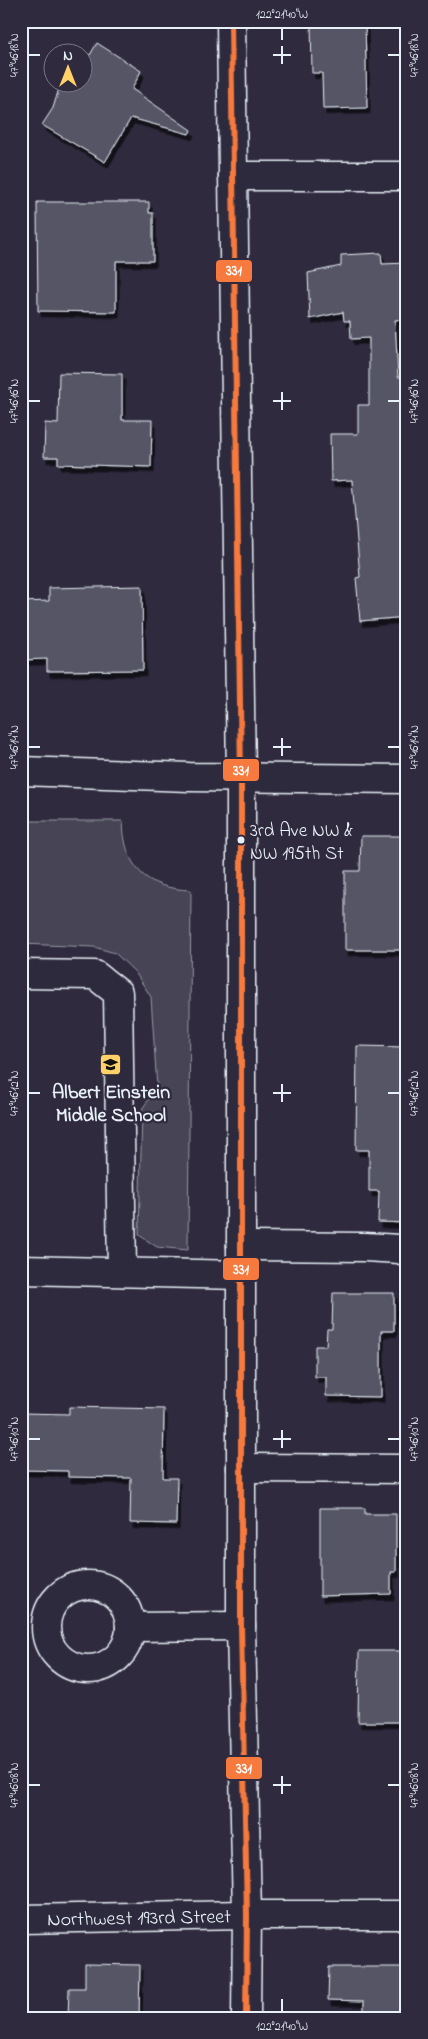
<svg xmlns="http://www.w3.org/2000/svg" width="428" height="2039" font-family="'Indie Flower',sans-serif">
  <defs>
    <filter id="shadow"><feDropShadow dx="3" dy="5.5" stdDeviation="0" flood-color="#0009"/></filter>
  </defs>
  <rect width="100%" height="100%" fill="#2f2a3d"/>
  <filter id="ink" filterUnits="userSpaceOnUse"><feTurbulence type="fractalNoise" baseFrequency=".02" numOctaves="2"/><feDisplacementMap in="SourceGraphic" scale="10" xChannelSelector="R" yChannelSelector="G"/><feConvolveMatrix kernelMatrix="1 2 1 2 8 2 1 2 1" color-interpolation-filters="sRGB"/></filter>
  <g filter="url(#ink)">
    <path fill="#464455" stroke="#979aa6" d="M21 821H123C124 866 145 889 191 890L188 1250 157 1247 139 1235 142 1109 157 1088 151 997 135 972 115 953 94 947 21 944Z"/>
    <path fill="#575565" stroke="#e8f1f8" filter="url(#shadow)" d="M311 21H365L367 108 323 109 322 73H312Z
      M97 43 141 71 132 89 191 130 189 134 131 118 105 162 42 125 53 108 61 82H82V52H78L80 51 90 55Z
      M37 202H149V213H153V261H116V312L38 311Z
      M381 253 382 264 407 263V319L395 320 398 377H407V617L360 621 356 578 360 577 352 480 331 481 330 434H358V405H369V338L351 339 350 321H344L343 312 310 319 308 273 341 266V255Z
      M59 373 122 374V420H152L151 467 58 464V457H44L45 423 58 424Z
      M142 586 143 670 47 671V659L21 660V602L49 601V588Z
      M361 836H407V950H345V871H360Z
      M357 1046 407 1047V1223L378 1222 379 1191H369V1150H356Z
      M333 1293H394V1331H381V1397L326 1396V1377H315V1346H326L327 1329H332Z
      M69 1407 164 1409 163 1478H177L176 1524 130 1523 131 1478 68 1477V1471L21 1470V1413L69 1414Z
      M320 1508H365V1514H396V1572H391V1594L320 1596Z
      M359 1651H407V1722H358Z
      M85 1964 140 1965 139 2018H68L69 1988H85Z
      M329 1967H407V2018H364V2001L328 2000Z"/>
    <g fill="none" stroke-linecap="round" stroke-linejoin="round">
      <defs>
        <g id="minor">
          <path d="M231 21 241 778V1626L247 1915 246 2018"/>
          <path d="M233 176H407"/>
          <path d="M21 771 189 777 407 779"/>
          <path d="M21 974 95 975 118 993 122 1272"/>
          <path d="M241 1246 365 1247 399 1249 407 1252"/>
          <path d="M21 1270 241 1275"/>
          <path d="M241 1468 407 1469"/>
          <circle cx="88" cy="1627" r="42"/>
          <path d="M130 1627 241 1626"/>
          <path id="s1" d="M21 1919 247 1915H407"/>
        </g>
      </defs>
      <use href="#minor" stroke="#e8f1f8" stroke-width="31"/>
      <use href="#minor" stroke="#2f2a3d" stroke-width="28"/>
      <defs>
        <path id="bus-1" d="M231 21 241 778V1626L247 1915 246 2018"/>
      </defs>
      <use href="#bus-1" stroke="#2f2a3d" stroke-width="10"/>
      <use href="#bus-1" stroke="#f6793e" stroke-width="6"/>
    </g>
  </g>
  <path fill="none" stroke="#e8f1f8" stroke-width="2" d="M282 28V40M282 46V64M28 55H40M273 55H291M388 55H400M282 392V410M28 401H40M273 401H291M388 401H400M282 738V756M28 747H40M273 747H291M388 747H400M282 1084V1102M28 1093H40M273 1093H291M388 1093H400M282 1430V1448M28 1439H40M273 1439H291M388 1439H400M282 1776V1794M28 1785H40M273 1785H291M388 1785H400M282 1999V2012"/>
  <defs>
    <symbol id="school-square" viewBox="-11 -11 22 22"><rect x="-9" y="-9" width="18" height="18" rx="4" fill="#ffd166" stroke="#2f2a3d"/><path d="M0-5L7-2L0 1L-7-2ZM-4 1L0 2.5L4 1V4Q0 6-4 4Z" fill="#111"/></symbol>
  </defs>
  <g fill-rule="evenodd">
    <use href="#school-square" x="98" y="1052" width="25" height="25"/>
  </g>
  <circle fill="#e8f1f8" stroke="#2f2a3d" stroke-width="2" cx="241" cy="840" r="4.5"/>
  <g text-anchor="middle" stroke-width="4.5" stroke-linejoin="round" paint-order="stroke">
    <g font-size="19" fill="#e8f1f8" stroke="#2f2a3d" text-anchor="start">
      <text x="250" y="836">3rd Ave NW &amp;<tspan x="250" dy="23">NW 195th St</tspan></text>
    </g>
    <g font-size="20" font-weight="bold" fill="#e8f1f8" stroke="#2f2a3d">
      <text x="111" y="1098">Albert Einstein<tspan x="111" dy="23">Middle School</tspan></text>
    </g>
    <g font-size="20" fill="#e8f1f8" stroke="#2f2a3d">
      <text dy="7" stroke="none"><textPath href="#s1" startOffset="118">Northwest 193rd Street</textPath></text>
    </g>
  </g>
  <g stroke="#2f2a3d" stroke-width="2">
    <rect x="215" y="259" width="38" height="24" rx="5" fill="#f6793e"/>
    <rect x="222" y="758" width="38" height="24" rx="5" fill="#f6793e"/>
    <rect x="222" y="1257" width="38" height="24" rx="5" fill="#f6793e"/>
    <rect x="225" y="1756" width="38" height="24" rx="5" fill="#f6793e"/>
  </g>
  <g font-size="14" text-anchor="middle" font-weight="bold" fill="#fff">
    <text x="234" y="275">331</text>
    <text x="241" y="775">331</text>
    <text x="241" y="1274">331</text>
    <text x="244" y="1773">331</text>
  </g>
  <rect width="428" height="2039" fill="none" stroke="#2f2a3d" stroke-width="55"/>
  <g transform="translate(68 68)"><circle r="24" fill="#2f2a3d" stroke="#797a88"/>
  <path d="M0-4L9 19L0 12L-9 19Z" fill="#ffd166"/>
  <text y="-8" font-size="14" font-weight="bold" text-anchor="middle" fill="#e8f1f8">N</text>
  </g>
  <rect x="28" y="28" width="372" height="1984" fill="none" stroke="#e8f1f8" stroke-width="2"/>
  <g font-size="12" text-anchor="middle" fill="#e8f1f8">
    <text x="282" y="18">122°21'40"W</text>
    <text transform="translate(14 55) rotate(-90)" y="4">47°46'18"N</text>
    <text transform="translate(414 55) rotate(-90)" y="4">47°46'18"N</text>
    <text transform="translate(14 401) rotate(-90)" y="4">47°46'16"N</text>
    <text transform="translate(414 401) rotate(-90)" y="4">47°46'16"N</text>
    <text transform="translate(14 747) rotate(-90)" y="4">47°46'14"N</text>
    <text transform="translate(414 747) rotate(-90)" y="4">47°46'14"N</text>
    <text transform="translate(14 1093) rotate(-90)" y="4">47°46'12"N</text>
    <text transform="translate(414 1093) rotate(-90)" y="4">47°46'12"N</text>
    <text transform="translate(14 1439) rotate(-90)" y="4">47°46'10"N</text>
    <text transform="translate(414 1439) rotate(-90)" y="4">47°46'10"N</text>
    <text transform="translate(14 1785) rotate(-90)" y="4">47°46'08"N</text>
    <text transform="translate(414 1785) rotate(-90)" y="4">47°46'08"N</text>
    <text x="282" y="2030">122°21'40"W</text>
  </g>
</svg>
